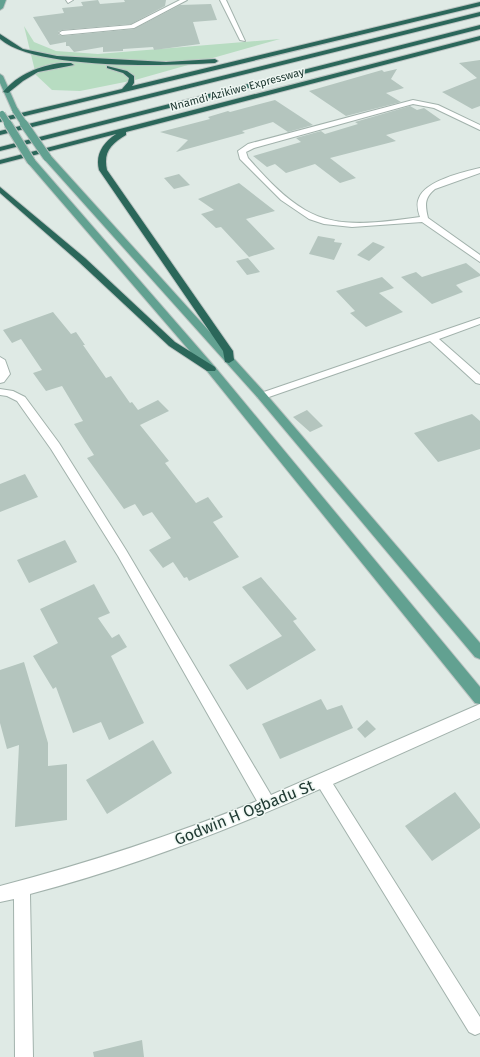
<svg xmlns="http://www.w3.org/2000/svg" width="480" height="1057" font-family="'Fira Sans',sans-serif">
  <rect width="100%" height="100%" fill="#dfeae5"/>
  <path fill="#b7dcc1" d="M24 26 34 42 56 51 98 54 280 39 135 80 80 91 52 90 36 75Z"/>
  <path fill="#b4c5be" d="M98 0 100 4 125 2 124 0H166L165 6 131 24 62 30 58 32V34L62 36 134 29 180 5 211 4 217 20 193 22 200 44 154 50 153 47 123 49V51L103 52V47L74 52 69 46H66V42L50 45 33 17 64 13 62 8 83 6 81 2Z
    M480 60V106L472 109 442 92 477 78 459 63Z
    M397 69 391 79 404 88 386 93 401 102 346 116 309 91 382 70 384 72Z
    M275 100 313 125 288 132 273 122 242 131 245 133 176 152 188 140 160 132 210 119 208 117 228 111 230 112Z
    M410 106 417 110 424 108 441 120 386 135 396 141 330 158 356 178 340 183 315 164 286 173 275 164 267 167 253 156 301 142 296 138 321 131 325 134 358 124 355 122Z
    M179 174 190 185 174 189 164 178Z
    M239 183 275 211 246 219 275 249 249 257 221 227 216 228 201 214 214 210 198 199Z
    M318 236 335 239 334 242 342 243 334 260 309 254Z
    M373 242 385 247 369 261 357 255Z
    M248 258 260 272 247 275 236 261Z
    M466 263 480 274V276L456 285 463 292 432 304 401 277 416 272 422 277Z
    M382 277 394 288 379 293 403 312 366 327 350 313 355 311 336 291Z
    M53 312 71 334 76 332 85 345H83L106 378 111 376 130 403 132 402 138 410 158 400 169 411 140 425 169 461 165 463 196 503 208 497 223 517 213 522 239 557 189 581 187 577 184 578 173 562 163 568 149 550 171 538 152 512 143 516 135 504 124 509 87 458 94 455 74 424 83 421 62 386 46 391 33 373 42 370 21 339 12 343 3 330Z
    M307 410 323 426 310 432 293 417Z
    M472 414 480 421V449L438 462 414 433Z
    M25 474 38 497 0 512V484Z
    M65 540 77 562 29 583 17 560Z
    M261 577 297 619 293 621 316 650 247 690 229 665 282 636 242 587Z
    M94 584 110 613 98 618 112 638 119 634 127 647 111 656 144 723 109 740 101 722 73 733 56 687 53 689 33 656 58 643 40 609Z
    M24 662 48 743V766L67 764V820L15 827 19 745 7 749 0 723V670Z
    M321 699 327 710 342 705 353 728 280 759 262 724Z
    M367 720 376 729 365 738 357 729Z
    M153 740 172 773 107 814 86 780Z
    M455 792 480 824V828L432 861 405 826Z
    M142 1040 144 1057H94L93 1052Z"/>
  <g fill="none" stroke-linecap="round" stroke-linejoin="round">
    <defs>
      <path id="minor" d="M66 0H73L68 3Z
        M180 0H187L134 28 62 35 59 33 62 31 131 25Z
        M220 0H226L245 41 240 40Z
        M413 100 438 105 480 125V130L434 108 413 104 254 148 246 152 248 158C265 177 283 197 305 210 339 230 382 222 420 217 418 211 416 204 419 198 425 181 463 172 480 168V173L435 189C424 198 425 205 428 218L480 255V262L422 222 352 227 324 224 309 219 281 200 240 159 238 151 248 144Z
        M480 318V324L439 339 480 375V384L476 383 430 341 266 398H258L257 396 258 394Z
        M0 357 5 360 10 374 4 382 0 383Z
        M0 389 13 391 25 397 59 443 126 550 271 795 480 704V718L333 784 480 1017V1033L475 1035 469 1032 320 789C226 831 130 868 30 894L33 1057H15L14 899 0 902V886C88 863 174 835 257 801L118 556 51 449 17 401 7 396 0 395Z"/>
      <path id="major" d="M6 0 3 8 0 10V0Z
        M0 74 3 76 18 110 17 111 12 110 0 83Z
        M44 155H50L266 394 480 643V659L475 657 258 398 44 159Z
        M28 159H34L215 367 480 687V704L475 703 207 371 28 163Z"/>
      <path id="highway" d="M480 2V6L0 122V118L122 89 128 82 129 78 123 73 107 68V66L127 71 134 76V83L132 86Z
        M480 12V16L0 135V131Z
        M480 25V29L0 151V147Z
        M0 34 23 49 57 56 166 62 215 59 218 61 215 63C167 66 35 70 0 39Z
        M480 36V40L126 132V135C111 144 103 152 107 170L233 351 234 360 229 363 225 362 223 351 99 170C95 154 103 143 116 134L0 164V160Z
        M61 63H71L74 65 38 72 23 81 8 93 3 92C18 74 39 66 61 63Z
        M0 187 85 258 175 342 215 367 216 369 215 371H207L169 346 79 262 0 193Z"/>
    </defs>
    <use href="#minor" stroke="#a2b2ac" stroke-width="2"/>
    <use href="#major" stroke="#bcc4c2" stroke-width="2"/>
    <use href="#highway" stroke="#bcc4c2" stroke-width="2"/>
    <use href="#minor" fill="#fff" fill-rule="evenodd"/>
    <use href="#major" fill="#62a191" fill-rule="evenodd"/>
    <use href="#highway" fill="#2b675a" fill-rule="evenodd"/>
    <defs>
      <path id="major-bridge-far1" d="M15 110 25 125
        M2 114 9 125"/>
      <path id="major-bridge" d="M8 124 31 161
        M24 124 47 157"/>
    </defs>
    <use href="#major-bridge-far1" stroke="#bcc4c2" stroke-width="8" stroke-linecap="butt"/>
    <use href="#major-bridge" stroke="#bcc4c2" stroke-width="10" stroke-linecap="butt"/>
    <use href="#major-bridge-far1" stroke="#62a191" stroke-width="6"/>
    <use href="#major-bridge" stroke="#62a191" stroke-width="8"/>
  </g>
  <g text-anchor="middle" stroke-width="3" stroke-linejoin="round" paint-order="stroke">
    <g font-size="11" fill="#203a33" stroke="#eff7f3">
      <text transform="translate(237 89) rotate(-15)" y="4">Nnamdi Azikiwe Expressway</text>
    </g>
    <g font-size="16" fill="#203a33" stroke="#eff7f3">
      <text transform="translate(244 812) rotate(-22)" y="6">Godwin H Ogbadu St</text>
    </g>
  </g>
</svg>
